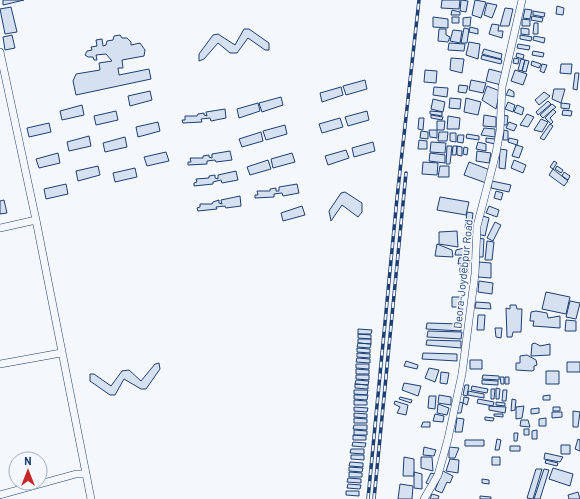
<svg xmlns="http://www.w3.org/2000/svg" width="580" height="499" font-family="Barlow,sans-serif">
  <rect width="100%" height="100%" fill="#f4f7fb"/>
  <path fill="#d5e0f0" stroke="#1d3f73" d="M3 0H24L3 5Z
    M442 0H460L459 9 441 8Z
    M461 0 468 1 466 12 460 11Z
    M475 0 486 2 481 18 472 15Z
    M487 3 497 5 492 18 484 15Z
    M557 6 564 8 563 15 556 14Z
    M11 7 17 32 5 34 0 9Z
    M505 8 513 9 509 26H500Z
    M525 9 532 10 530 19 523 18Z
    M452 10 460 12V15H451Z
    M533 11 545 13 544 17 533 15Z
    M532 16 543 18 542 22 531 20Z
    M433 17 448 19V28L433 27Z
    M452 17H459V23H452Z
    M471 17 470 26H463V18Z
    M522 19 530 20V26H522Z
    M534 23H538V34H533Z
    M492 24 499 25 498 31H503L502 38 489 34Z
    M470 27 478 29V34L469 32Z
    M464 28 469 29 467 43H461Z
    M521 28 529 29V35L521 34Z
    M244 29H249L269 43V50H265L248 38 237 53H230L218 43 204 59 199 61V54L213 35 218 34 235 45Z
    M439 29H446V35L450 37 448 42 438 41Z
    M453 30 462 31 460 43 450 41Z
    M12 35 15 48 5 50 3 37Z
    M120 35 122 38H127L131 42V45L140 43 145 50 144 56 122 60 123 68H118L119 75 149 69 151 79 76 95 73 81 76 74 100 70 99 63 112 61 106 54 96 55 97 60H94L93 57H88L85 55 87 51 92 50 91 47 97 46 96 40 102 39 103 46 106 45 107 41 113 40 114 36Z
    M520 35 532 37 531 41 520 39Z
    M534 36 545 38 544 43 533 40Z
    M469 42 480 44 478 59 466 55Z
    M449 43 465 44 464 51 448 50Z
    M518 44 530 46 529 50 517 48Z
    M484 49 502 54 501 59 482 54Z
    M533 51 544 53 543 57 532 55Z
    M517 53 524 55 523 59 516 57Z
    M482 55 502 60 501 64 481 59Z
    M451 58 464 59 462 73 450 70Z
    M514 58 519 59 518 64 513 63Z
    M521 59 525 60 522 71 518 70Z
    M525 60 529 61 526 72 522 71Z
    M532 61 541 64 539 68 531 65Z
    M542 64 547 65 544 73 540 71Z
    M561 64H572L571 74 560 73Z
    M489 69 504 73 501 85 486 81Z
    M425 70 437 71 436 83 424 82Z
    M515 70 527 74 523 85 511 81Z
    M575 73H579L577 90 573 89Z
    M365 80 367 89 346 95 343 86Z
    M471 80 486 83 483 93 469 90Z
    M459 85 468 86 466 93 458 92Z
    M487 86 500 91 496 109 482 100Z
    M341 87 343 95 322 102 320 93Z
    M434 87 448 88 447 97 433 95Z
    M509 89 514 92V97L506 95Z
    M554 89H565L561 103 552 99Z
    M150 91 152 100 130 106 128 96Z
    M544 92 550 96 539 105 535 100Z
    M281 97 283 105 262 112 259 103Z
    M450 98 461 99 460 109 449 108Z
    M466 98 481 102 478 115 464 112Z
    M433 99 445 102 443 112 431 109Z
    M548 101 551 104 538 115 536 112Z
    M508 102 515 105 513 112 505 109Z
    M258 103 260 111 239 118 237 109Z
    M561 103 570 104 569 109 561 108Z
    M552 104 556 107 543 118 540 115Z
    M82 105 84 115 62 120 60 111Z
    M517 105 524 108 522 115 514 112Z
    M225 109 226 118 211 121 210 118 201 119 202 122 183 123 182 120H185V116H197L198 114 204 113V115L207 116 206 112Z
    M553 109 556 112 550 118 553 122 551 124 545 118Z
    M563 110 572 111 571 116 562 115Z
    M116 111 118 120 96 125 94 116Z
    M367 111 369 120 348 126 345 117Z
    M430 111 442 112V116L430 114Z
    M527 114 534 117 528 127 520 125Z
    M431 115 443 117 442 120 431 118Z
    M484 115 496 117V127L483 126Z
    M503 115 508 116 507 125H503Z
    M448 116 460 118 459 129H447Z
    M340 118 343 127 322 133 319 124Z
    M419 118H424L423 130 418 129Z
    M541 119 548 122 542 132 534 130Z
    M437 121H445L444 130H437Z
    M158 122 160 131 138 137 136 127Z
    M509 122 517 125 514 131 506 128Z
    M49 123 51 132 29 137 27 128Z
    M550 124 553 126 544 140 540 138Z
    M285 125 287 134 266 140 263 131Z
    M484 128 495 129V137L481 135Z
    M429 130H437V138L430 137Z
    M504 130 508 131V140H503Z
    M421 131 428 132V139L420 138Z
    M261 132 263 141 242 147 239 139Z
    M439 132H448L447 141H438Z
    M450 133H456V142L450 141Z
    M467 134 479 136V140L466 138Z
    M458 135H464L463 143 457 142Z
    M89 136 91 146 69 151 67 142Z
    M125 137 127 147 105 152 103 143Z
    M486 138 495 139V144L486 142Z
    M509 138 518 140 517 145 508 142Z
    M419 140 427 141V149H418Z
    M373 142 375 151 354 157 352 148Z
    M431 142 446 143 445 153 430 152Z
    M478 142 486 144V151L476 149Z
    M516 145 523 147 519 158 512 156Z
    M447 146H452L450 164H446Z
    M453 146H457L456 155H452Z
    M457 146 462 147V156L457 155Z
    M464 147 468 148 467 155 463 154Z
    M500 149 507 150 505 169 499 168Z
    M346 150 349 158 328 165 325 156Z
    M230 151 232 160 216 162 215 160 207 161V164L188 165V162H191L190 158H203V156L209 155V157L212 158V154Z
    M477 151 491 153 489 163 476 161Z
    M166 152 169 161 147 166 144 157Z
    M58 153 60 163 39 168 36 159Z
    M292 153 295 162 273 168 271 159Z
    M430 153 445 155V163L429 161Z
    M268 160 271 169 250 175 247 167Z
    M514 160 526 165 523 173 511 168Z
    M554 161 557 163 553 169 550 167Z
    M423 162 438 163 437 175 422 174Z
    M469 162 490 170 486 183 464 175Z
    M98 166 100 175 78 181 76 171Z
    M440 166H449V177H438Z
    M557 166 563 170 561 173 555 169Z
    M135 168 137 177 115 182 113 173Z
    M553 169 568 181 564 186 549 175Z
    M236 171 238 180 222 183 221 180 213 182V184L194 186V183L197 182 196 179 209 178V176L215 175V178L218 179V175Z
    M564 172 570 176 568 180 562 176Z
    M492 181 511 185 509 192 491 188Z
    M66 184 68 194 46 199 44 189Z
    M297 184 299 193 283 196 282 193 274 194V197L255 198V195H258L257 191H270V189L276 188V191H279V187Z
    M496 191 503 193 501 200 494 198Z
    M345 192 362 203V212L358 217 342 205 331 221 329 211 341 193Z
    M240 196 241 206 226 208 225 206 216 207 217 209 198 211 197 208 200 207V204H212L213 202 219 200V203L222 204 221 200Z
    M440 197 469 202 466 215 437 210Z
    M4 200 7 213 0 214V201Z
    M302 206 305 215 283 221 281 213Z
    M489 206 499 210 497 217 486 213Z
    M467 212 473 213 471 229 465 228Z
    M483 216 489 218 485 236 478 234Z
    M495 222 501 225 493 241 487 238Z
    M457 231 458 247 439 244V232Z
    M477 238 484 239 483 257H476Z
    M487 241 494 242 492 260H485Z
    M437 244 452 250 453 257 435 256Z
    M464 248 465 255H455L456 250Z
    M469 257V264H458L459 258Z
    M479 262 491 263V278L478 277Z
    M460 266H468V273H460Z
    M479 281 493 283 492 294 478 292Z
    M546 292 570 297 566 314 542 309Z
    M452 297H461V307H452Z
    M570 301 580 303 576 319 566 317Z
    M476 302 490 303 491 309 475 308Z
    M510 305H516L517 309H522L521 332H513L512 337H507L506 308 510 309Z
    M536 311 547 313 548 318 560 316V328L533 326 534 321H530L531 312Z
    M478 315H485L484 330H477Z
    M566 320 576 321V331H565Z
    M427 323 461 324V331L426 329Z
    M495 328H502L501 338 496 337Z
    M358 329 372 330 371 334H358Z
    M428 331 462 332 461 339 427 337Z
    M358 334 371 335V339L358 338Z
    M358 339H371V344L358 343Z
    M427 340 461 341V348L426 345Z
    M358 343 371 344 370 348 357 347Z
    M535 343 540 346 550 344V355L531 356 532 344Z
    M357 348 370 349V353L357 352Z
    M357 353 370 354V358L357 357Z
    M423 353 457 354V361L422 359Z
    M527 355 536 360 537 365 534 366V370L532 371 516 370V363H520V356Z
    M357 358 370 359V363L356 362Z
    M470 360H482V369H470Z
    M406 361 418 365 417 369 404 366Z
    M567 362H580V372H567Z
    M159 363 160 369 146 389H141L124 379 115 395H110L90 381V374H94L111 386 122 371 129 370 141 381 155 364Z
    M356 364H369V369L356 368Z
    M429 368 439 370 435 382 425 378Z
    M356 369 369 370V374H356Z
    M546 371H559V384H546Z
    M441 372 449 373 447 384 440 383Z
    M356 375H369V380L356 379Z
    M483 375 499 376V380L482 379Z
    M500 377H504V384H501Z
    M505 377H509V384H505Z
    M356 380 369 381 368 385 355 384Z
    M482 380 498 381V385L482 384Z
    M404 383 421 386 418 396 402 390Z
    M355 384 368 385V389L355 388Z
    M465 385H469L467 396 463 395Z
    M472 386 488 389 487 393 471 390Z
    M496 388 500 389 499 399H496Z
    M491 389H495L494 399H491Z
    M354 390H368L367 395 354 394Z
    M503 390H507L506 401H502Z
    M468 391 484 394V398L468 395Z
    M354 395H368L367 400 354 399Z
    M439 395 451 397V405L438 403Z
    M550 395V400H543V396Z
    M429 396H436L435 409 428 408Z
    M400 397 412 400 411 403 399 399Z
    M464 397 469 398 467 405 463 403Z
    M478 399 494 402 493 406 477 403Z
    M512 399 516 400 515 410 511 411Z
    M354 400 367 401V405H354Z
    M395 401 408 405 406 415 397 413 400 407 394 404Z
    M459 402 463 403 461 413H457Z
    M496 402 505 403V406L496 405Z
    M438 404 449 408 447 415 437 413Z
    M489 406 506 407 505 413 489 410Z
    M524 406 522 418 516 419V407Z
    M354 407 368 408 367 412 354 411Z
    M553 407H560V411H553Z
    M539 408V413L531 414V409Z
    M573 411 580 412 578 427H573Z
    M552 412H562V417L552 418Z
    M354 413 367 414V418L354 417Z
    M435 414 444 416 443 422 433 421Z
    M494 414H503V417L494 416Z
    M485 417 494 418 493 421 485 420Z
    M354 418 367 419V423H354Z
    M457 418 464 419 462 432H455Z
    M546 418V426H539V419Z
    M521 420H528L530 427 520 426Z
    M423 422H430V427H421Z
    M354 425H367V430L353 429Z
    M524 429H529V435H524Z
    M354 430 367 431V435H354Z
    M537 430V439H532V431Z
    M514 433H518L517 441H514Z
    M353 435 366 436V440H353Z
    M497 439 501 440 499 450H495Z
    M578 439 580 440V451L575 449Z
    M465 440H484V446H465Z
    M353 442 366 443 365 447 352 446Z
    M561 445H570V454H561Z
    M510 446H520V451H510Z
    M424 447 436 450 434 456 423 455Z
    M449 447 459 448 455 458H449Z
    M351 449H364V454L350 453Z
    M545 453 563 457 560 462 544 459Z
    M351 455H364V460L351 459Z
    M404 457 414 459V476H403Z
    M421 457H432L433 471 421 468Z
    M492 457H500V465H492Z
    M450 459 459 460 458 473 446 471Z
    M546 460 558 463 557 466 545 463Z
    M350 462 363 463V467L349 466Z
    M349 467 363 468 362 472 349 471Z
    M553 468 573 474 570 486 549 479Z
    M536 469H542L533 499 527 498Z
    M544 469 549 470 540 499H534Z
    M443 471 453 476 450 483 447 482 442 493 435 490Z
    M349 472 362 473V477H349Z
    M414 472 422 474V489L414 488Z
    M431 473 438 475 433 486 426 483Z
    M16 478V483H30L17 488 14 479Z
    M348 478 361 479V483L347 482Z
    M482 479 489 480V484L482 483Z
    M348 484 361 485 360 489 347 488Z
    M400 484 413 486 412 499H398Z
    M346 491H359V496L346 495Z
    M578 492 580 499H569L568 495Z
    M432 494 439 496 438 499H430Z
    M480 496 491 497V499H480Z"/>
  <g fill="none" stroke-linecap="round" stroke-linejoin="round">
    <defs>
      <path id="minor" d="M0 52 36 220
        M0 228 36 220 91 499
        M0 364 61 353
        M0 495 76 474H85
        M424 499 438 475 448 439 462 374 475 274 477 226 496 153 500 131 502 87 522 0"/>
    </defs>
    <use href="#minor" stroke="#1d3f73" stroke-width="8"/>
    <use href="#minor" stroke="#f4f7fb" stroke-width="7"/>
    <defs>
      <path id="rail" d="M368 499 397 198 419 0
        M374 499 406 173"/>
    </defs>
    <use href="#rail" stroke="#1d3f73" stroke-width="3.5"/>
    <use href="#rail" stroke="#f4f7fb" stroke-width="2" stroke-dasharray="6" stroke-linecap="butt"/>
  </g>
  <g text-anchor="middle" stroke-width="3" stroke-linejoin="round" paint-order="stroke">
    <g font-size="11" fill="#1d3f73" stroke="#f4f7fb">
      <text transform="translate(463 274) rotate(-84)" y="4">Deora-Joydebpur Road</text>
    </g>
  </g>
  <g transform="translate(28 471)"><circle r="19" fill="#f4f7fb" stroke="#9eadc5"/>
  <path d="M0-3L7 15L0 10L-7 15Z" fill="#c62828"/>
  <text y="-6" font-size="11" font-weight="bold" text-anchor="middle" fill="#1d3f73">N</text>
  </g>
</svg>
